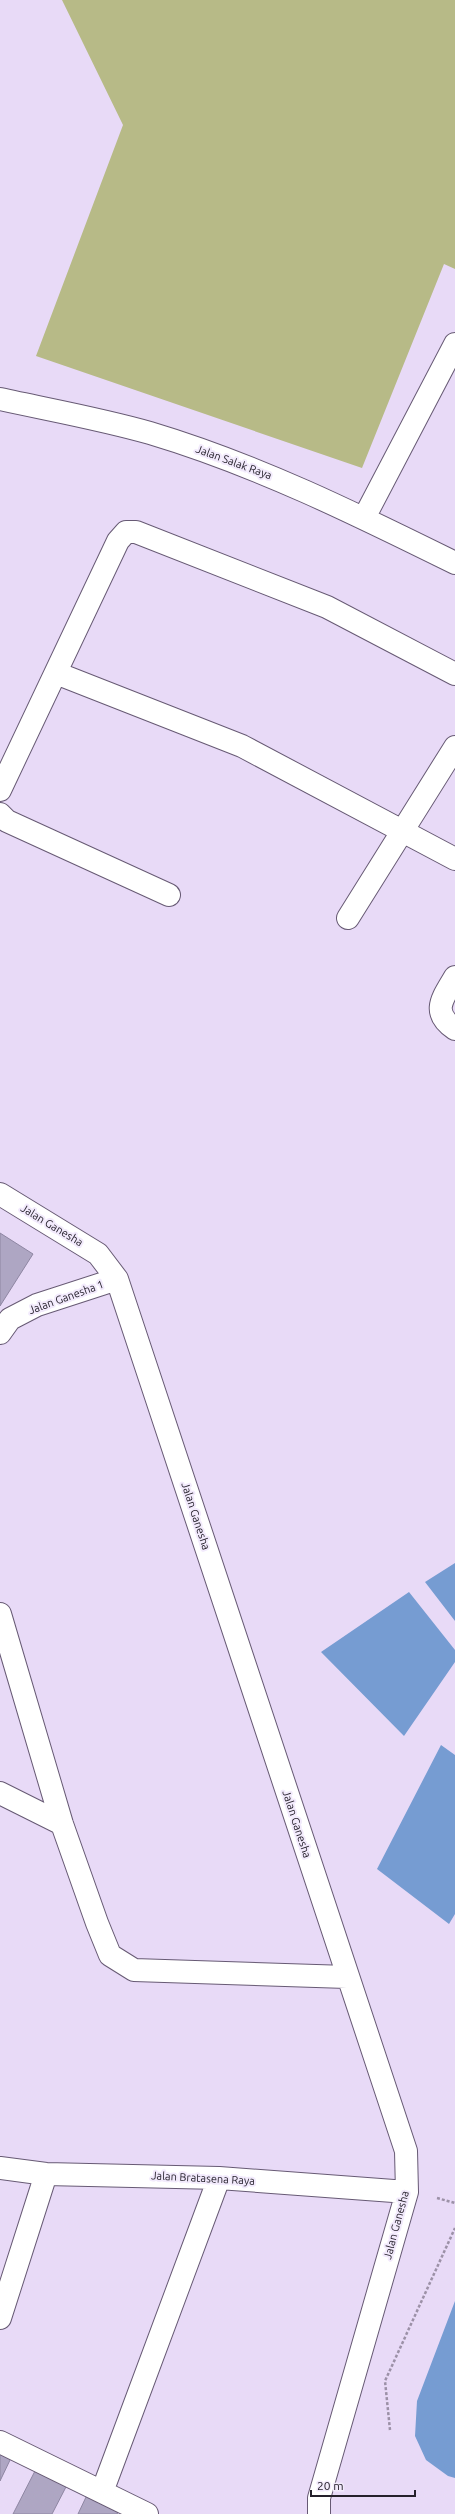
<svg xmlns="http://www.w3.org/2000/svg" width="455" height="2514" font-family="Ubuntu,sans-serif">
  <rect width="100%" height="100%" fill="#e8daf7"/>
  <path fill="#b7ba87" d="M62 0H455V269L444 264 362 468 36 356 123 125Z"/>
  <path fill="#769cd2" d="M455 1563V1621L425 1582Z
    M409 1592 455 1650V1662L404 1736 321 1652Z
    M441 1745 455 1755V1914L449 1924 377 1869Z
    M455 2301V2478L448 2476 426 2460 415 2436 417 2401Z"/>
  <path fill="#aea6c3" stroke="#8e86a2" d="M0 1233 33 1254 0 1306Z
    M0 2452 11 2458 0 2481Z
    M36 2469 67 2485 52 2514H13Z
    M87 2495 119 2511 117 2514H78Z"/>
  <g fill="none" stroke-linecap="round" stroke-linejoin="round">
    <defs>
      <path id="minor" d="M0 399C50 410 101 419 150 433 257 465 356 514 455 563
        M364 518 455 344
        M56 673 242 746 455 859
        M0 790 118 541 126 532H136L327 607 455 674
        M0 814 7 821 169 895
        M348 918 455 747
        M455 977C443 998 430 1012 455 1029
        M0 1194 98 1254 117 1279 406 2151 407 2192 319 2498V2514
        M0 1333 10 1319 37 1305 117 1279
        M0 1614 62 1824 97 1923 110 1955 134 1970 347 1977
        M0 1793 62 1824
        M0 2168 46 2174 219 2178 407 2192
        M0 2318 46 2174
        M0 2442 147 2514
        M102 2492 219 2178"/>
    </defs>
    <use href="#minor" stroke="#675a74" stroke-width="24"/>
    <path stroke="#9c91a7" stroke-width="2.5" stroke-dasharray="3 2" stroke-linecap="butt" d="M437 2198 455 2203
      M390 2430 385 2381 455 2228"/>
    <use href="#minor" stroke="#fff" stroke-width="22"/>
  </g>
  <g text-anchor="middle" stroke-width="4" stroke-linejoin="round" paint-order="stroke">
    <g font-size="11" fill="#25202b" stroke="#f2eafc">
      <text transform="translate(234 462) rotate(20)" y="4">Jalan Salak Raya</text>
      <text transform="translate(52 1225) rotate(31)" y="4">Jalan Ganesha</text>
      <text transform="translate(66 1297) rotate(-20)" y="4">Jalan Ganesha 1</text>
      <text transform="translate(196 1516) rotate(72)" y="4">Jalan Ganesha</text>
      <text transform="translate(297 1824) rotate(72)" y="4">Jalan Ganesha</text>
      <text transform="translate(203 2178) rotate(3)" y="4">Jalan Bratasena Raya</text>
      <text transform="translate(396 2225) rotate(-75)" y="4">Jalan Ganesha</text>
    </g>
  </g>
  <path d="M311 2490v6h104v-6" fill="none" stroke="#25202b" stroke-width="2"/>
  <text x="317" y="2490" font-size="12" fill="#25202b" stroke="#f2eafc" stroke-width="3" paint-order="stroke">20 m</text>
</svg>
